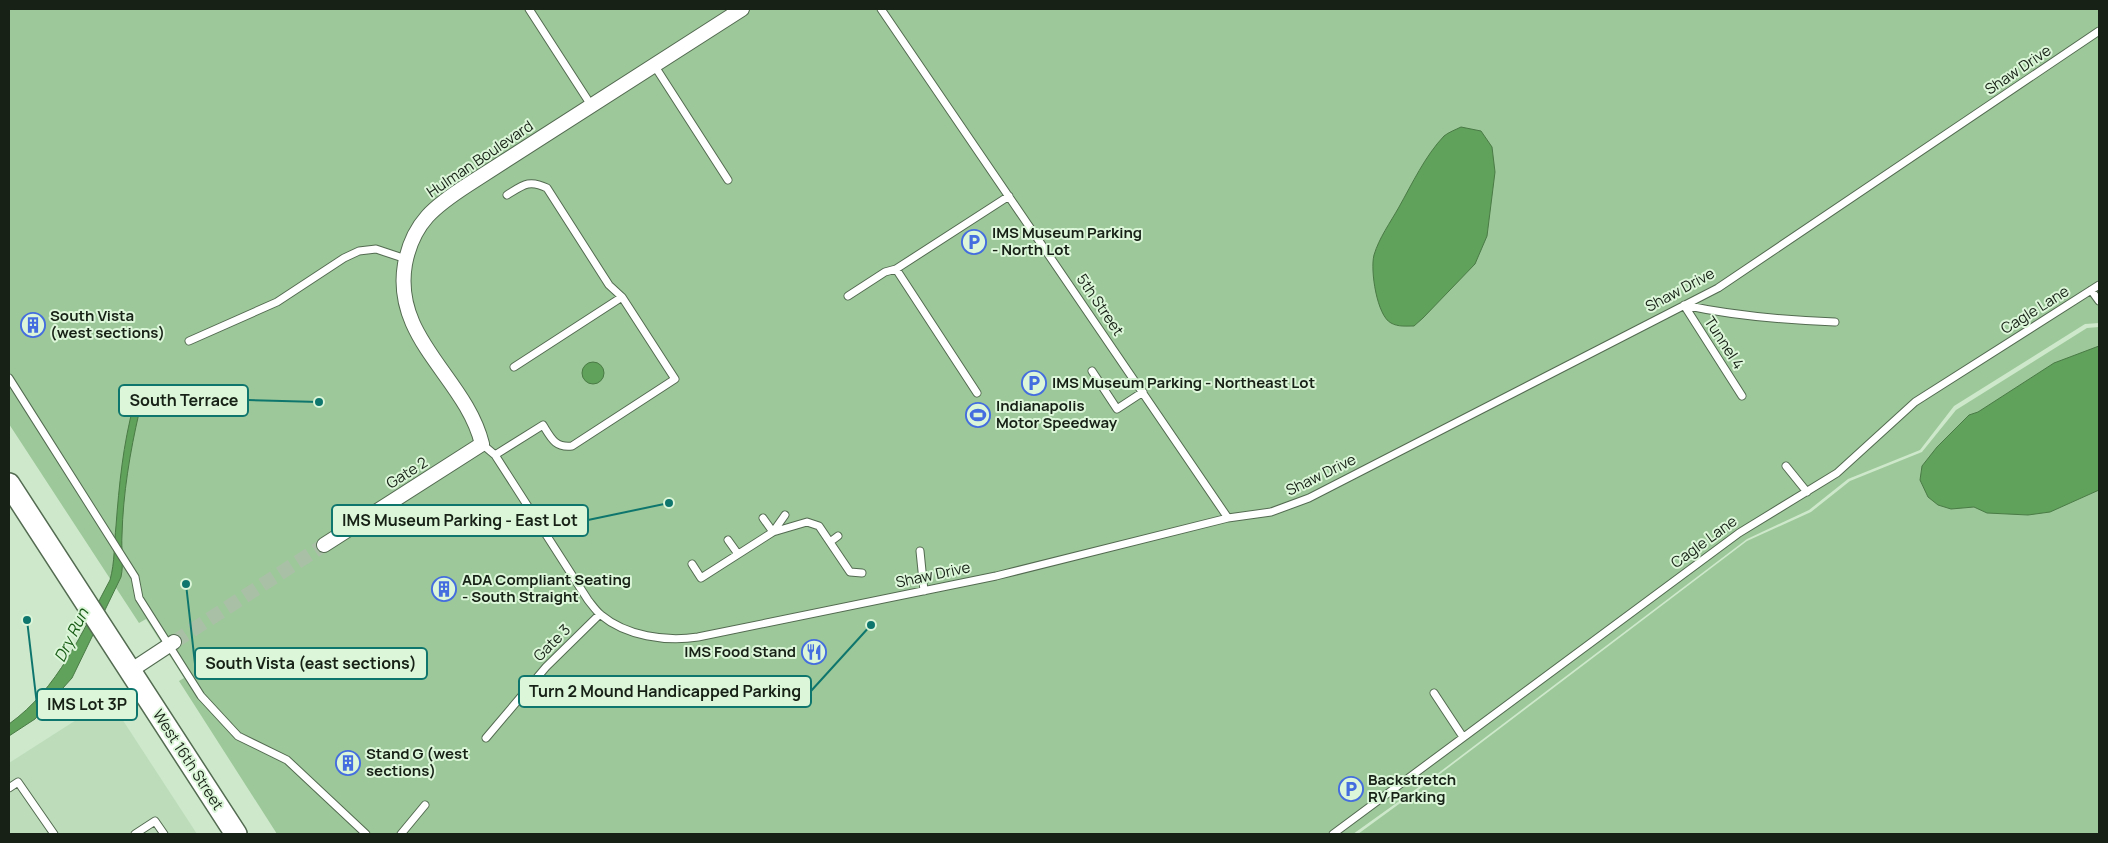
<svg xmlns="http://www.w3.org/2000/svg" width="2108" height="843" font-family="Manrope,sans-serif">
  <rect width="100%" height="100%" fill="#cde8cb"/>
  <path fill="#bdddba" d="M109 699 197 834H9V763Z"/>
  <path fill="#9dc899" d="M9 9H2099V323L2085 324 1954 406 1920 450 1848 479 1809 510 1747 539 1437 774 1353 834H277L179 681 184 678 146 619 139 623 9 424Z
    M2099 327V834H1358L1436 777 1747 541 1811 512 1850 481 1922 452 1956 410 2087 328Z"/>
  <path fill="#60a15b" stroke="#4a7b46" d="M1461 127 1481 131 1492 147 1495 172 1487 236 1475 264 1423 318 1414 326C1406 326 1398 327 1391 323 1377 316 1370 270 1374 255 1379 238 1390 223 1399 207 1412 184 1425 156 1444 136 1449 132 1455 130 1461 127Z
    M2099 346V490L2050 512 2028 515 1987 513 1974 507 1951 509 1938 505 1928 497 1920 480 1922 466 1937 447 1969 415 1978 412 2054 363Z
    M582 373a11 11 0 1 1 22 0a11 11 0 1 1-22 0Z
    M134 404 139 413C130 452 123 494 122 535 121 549 124 563 121 577L72 678 35 719 9 736V724C58 689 82 632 110 580 115 562 114 544 116 526 119 486 123 444 134 404Z"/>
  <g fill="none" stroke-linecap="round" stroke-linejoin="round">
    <path stroke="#a9c0a7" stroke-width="14" stroke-dasharray="14 7" stroke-linecap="butt" d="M174 642 324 545"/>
    <defs>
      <path id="service" d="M529 9 591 105
        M881 9 1228 518
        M654 65 728 180
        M896 269 977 393
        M2091 290 2099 301
        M848 296 885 272 896 269 1009 196
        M1684 305C1734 316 1784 320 1835 322
        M1684 305 1742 396
        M189 341 277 302 344 258 359 251 376 249 406 259
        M514 367 622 297
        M1092 371 1117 409 1143 392
        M9 378 135 577 139 598 201 696 238 736 287 760 366 834
        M482 444 495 455 588 600C592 605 596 611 601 615 626 636 666 642 698 637L996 576 1228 518 1271 512 1309 498 1718 288 2099 31
        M495 455 543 425C551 438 555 448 572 446L675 379 622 297 609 285 547 188C529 179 523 185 507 195
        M1786 466 1807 492
        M763 518 773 532 785 515
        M728 540 738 554
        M830 542 838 536
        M920 551 924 591
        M692 564 701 578 773 532 807 522 819 526 850 572 862 573
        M1434 693 1463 737
        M486 738 546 667 600 614
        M9 788 18 782 54 834
        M135 834 155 821 164 834
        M401 834 425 805
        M1333 834 1739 533 1837 473 1915 402 2099 285"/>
      <path id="minor" d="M324 545 482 444C466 378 392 339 405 264 413 222 435 206 469 184L742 9
        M130 671 174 642"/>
      <path id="primary" d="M9 484 236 834"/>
    </defs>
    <use href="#service" stroke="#536b51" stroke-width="9"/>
    <use href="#minor" stroke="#536b51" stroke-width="16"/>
    <use href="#primary" stroke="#536b51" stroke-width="24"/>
    <use href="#service" stroke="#fff" stroke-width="7"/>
    <use href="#minor" stroke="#fff" stroke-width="14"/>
    <use href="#primary" stroke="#fff" stroke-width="21"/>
  </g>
  <defs>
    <symbol id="parking-ring" viewBox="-11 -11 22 22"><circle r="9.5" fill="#dbf6d8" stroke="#446ddf" stroke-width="1.5"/><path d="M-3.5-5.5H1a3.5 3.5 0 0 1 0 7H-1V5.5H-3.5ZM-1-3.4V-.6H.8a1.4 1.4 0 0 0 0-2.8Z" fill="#446ddf"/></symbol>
    <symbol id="building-ring" viewBox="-11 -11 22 22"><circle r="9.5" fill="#dbf6d8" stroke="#446ddf" stroke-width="1.5"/><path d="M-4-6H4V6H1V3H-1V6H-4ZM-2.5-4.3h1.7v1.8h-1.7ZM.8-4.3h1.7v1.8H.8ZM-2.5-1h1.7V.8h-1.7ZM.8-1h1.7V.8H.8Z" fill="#446ddf"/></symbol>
    <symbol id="stadium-ring" viewBox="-11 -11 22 22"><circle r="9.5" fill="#dbf6d8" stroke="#446ddf" stroke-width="1.5"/><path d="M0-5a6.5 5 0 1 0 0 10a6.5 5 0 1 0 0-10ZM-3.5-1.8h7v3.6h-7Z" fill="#446ddf"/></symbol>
    <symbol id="restaurant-ring" viewBox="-11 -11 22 22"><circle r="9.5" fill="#dbf6d8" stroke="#446ddf" stroke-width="1.5"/><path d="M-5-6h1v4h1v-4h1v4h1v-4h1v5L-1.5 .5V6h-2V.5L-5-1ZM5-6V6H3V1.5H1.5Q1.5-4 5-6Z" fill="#446ddf"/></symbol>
  </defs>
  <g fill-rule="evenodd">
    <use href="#parking-ring" x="960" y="228" width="28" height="28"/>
    <use href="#building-ring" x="19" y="311" width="28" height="28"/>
    <use href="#parking-ring" x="1020" y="369" width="28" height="28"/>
    <use href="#stadium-ring" x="964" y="401" width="28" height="28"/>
    <use href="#building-ring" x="430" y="575" width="28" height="28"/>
    <use href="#restaurant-ring" x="800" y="638" width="28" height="28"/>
    <use href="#building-ring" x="334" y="749" width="28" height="28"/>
    <use href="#parking-ring" x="1337" y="775" width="28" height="28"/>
  </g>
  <g text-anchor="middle" stroke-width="4" stroke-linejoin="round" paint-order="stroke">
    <g font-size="15" fill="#172116" stroke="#dbf6d8">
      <text transform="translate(2018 70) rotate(-34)" y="5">Shaw Drive</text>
      <text transform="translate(480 159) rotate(-34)" y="5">Hulman Boulevard</text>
      <text transform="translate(1680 290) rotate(-28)" y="5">Shaw Drive</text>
      <text transform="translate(1100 305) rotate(56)" y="5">5th Street</text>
      <text transform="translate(2035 310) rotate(-32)" y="5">Cagle Lane</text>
      <text transform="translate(1724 343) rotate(57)" y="5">Tunnel 4</text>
      <text transform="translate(407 473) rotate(-32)" y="5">Gate 2</text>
      <text transform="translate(1321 475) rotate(-26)" y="5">Shaw Drive</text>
      <text transform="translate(1704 542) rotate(-36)" y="5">Cagle Lane</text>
      <text transform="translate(933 575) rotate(-12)" y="5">Shaw Drive</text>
      <text transform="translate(552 643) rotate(-45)" y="5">Gate 3</text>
      <text transform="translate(188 760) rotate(57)" y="5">West 16th Street</text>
    </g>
    <g font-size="15" font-weight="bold" fill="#172116" stroke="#dbf6d8" text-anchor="start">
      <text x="992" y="238">IMS Museum Parking<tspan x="992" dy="17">- North Lot</tspan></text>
      <text x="50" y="321">South Vista<tspan x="50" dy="17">(west sections)</tspan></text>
      <text x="1052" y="388">IMS Museum Parking - Northeast Lot</text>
      <text x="996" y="411">Indianapolis<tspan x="996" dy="17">Motor Speedway</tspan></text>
      <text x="462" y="585">ADA Compliant Seating<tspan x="462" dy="17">- South Straight</tspan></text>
      <text x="796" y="657" text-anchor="end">IMS Food Stand</text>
      <text x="366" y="759">Stand G (west<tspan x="366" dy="17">sections)</tspan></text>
      <text x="1368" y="785">Backstretch<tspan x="1368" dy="17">RV Parking</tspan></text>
    </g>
    <g font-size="16" font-style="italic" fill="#185b16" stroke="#dbf6d8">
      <text transform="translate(71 635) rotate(-64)" y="6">Dry Run</text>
    </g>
  </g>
  <path fill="none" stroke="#0f766e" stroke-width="2" d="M319 402L248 400M669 503L588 520M186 584L195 664M871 625L811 691M27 620L37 705"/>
  <g fill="#0f766e" stroke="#dbf6d8" stroke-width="2">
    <circle cx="319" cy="402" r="5"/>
    <circle cx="669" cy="503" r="5"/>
    <circle cx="186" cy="584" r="5"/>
    <circle cx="871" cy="625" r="5"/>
    <circle cx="27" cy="620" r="5"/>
  </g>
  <g fill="#dbf6d8" stroke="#0f766e" stroke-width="2">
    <rect x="119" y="385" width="129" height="31" rx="5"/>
    <rect x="332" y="505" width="256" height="31" rx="5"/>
    <rect x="195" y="648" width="232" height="31" rx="5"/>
    <rect x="519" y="676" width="292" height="31" rx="5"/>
    <rect x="37" y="689" width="100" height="31" rx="5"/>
  </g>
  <g font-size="16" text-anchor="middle" font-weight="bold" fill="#172116">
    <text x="184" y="406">South Terrace</text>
    <text x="460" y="526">IMS Museum Parking - East Lot</text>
    <text x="311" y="669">South Vista (east sections)</text>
    <text x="665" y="697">Turn 2 Mound Handicapped Parking</text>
    <text x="87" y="710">IMS Lot 3P</text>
  </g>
  <rect width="2108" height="843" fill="none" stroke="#172116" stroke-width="20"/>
</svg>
